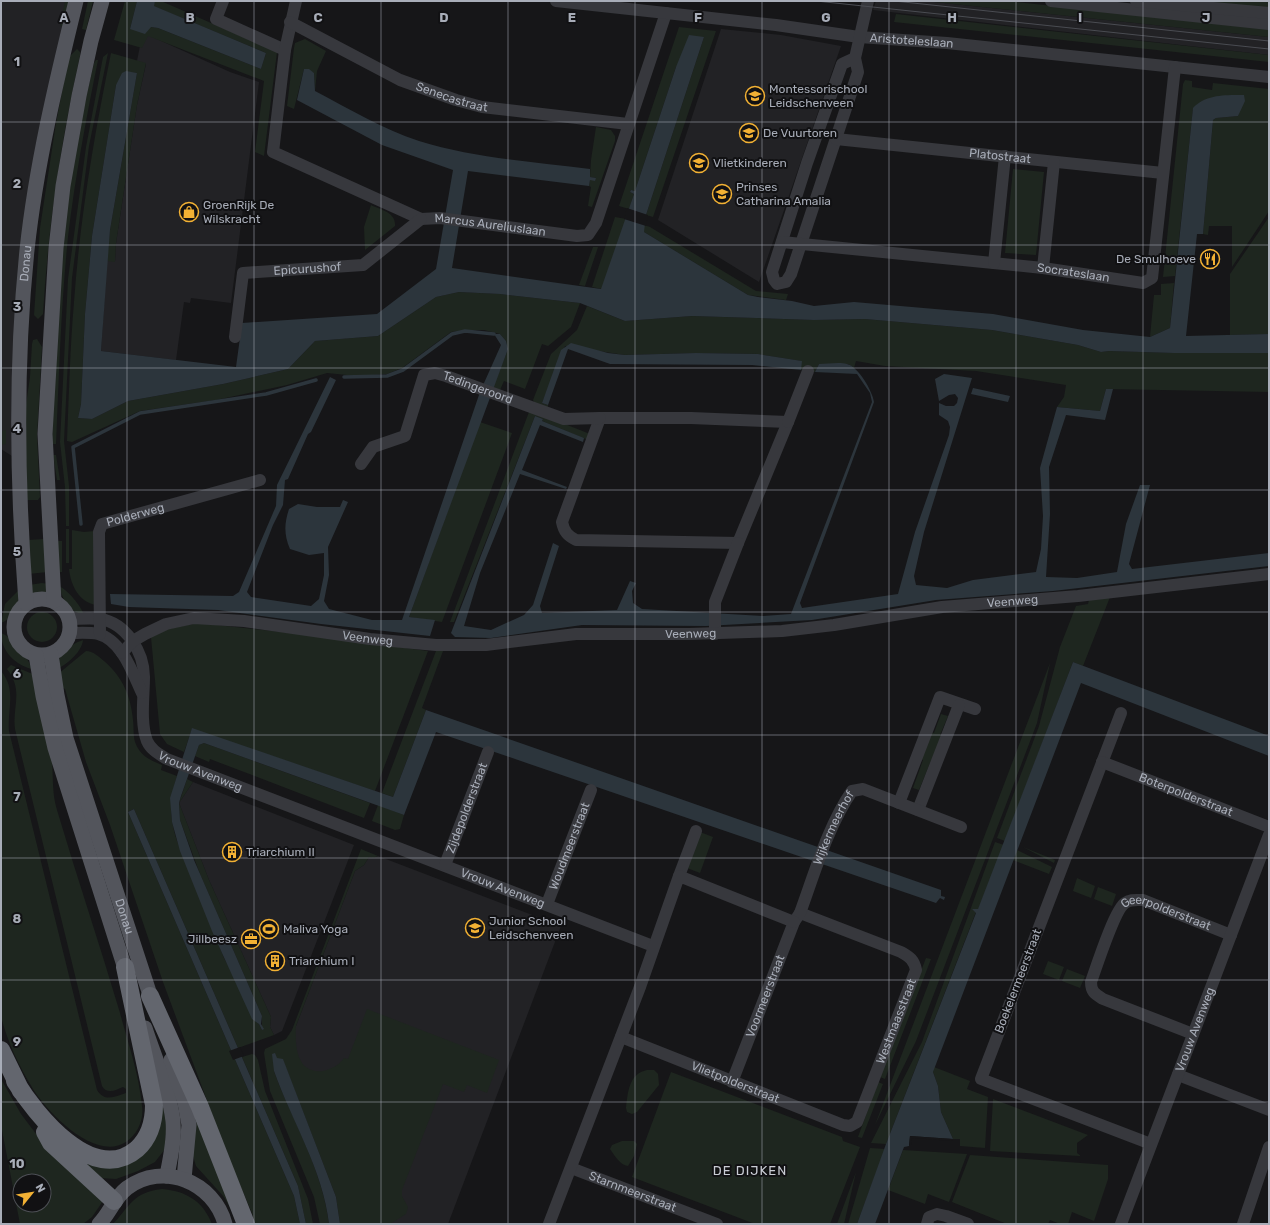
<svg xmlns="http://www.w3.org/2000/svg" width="1270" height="1225" font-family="Rubik,sans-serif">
  <rect width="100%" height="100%" fill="#161618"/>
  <path fill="#222225" d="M1 1H73L53 78 12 456 1 449Z
    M876 1H925L1269 37V55L873 10Z
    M721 29 781 35 841 46 759 282 658 220Z
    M148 35 230 72 259 82 231 303 191 298 190 303 184 302 176 360 101 351 107 261H115L116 243 137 105 146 64 137 61 140 46Z
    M193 782 354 845 282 1031 274 1035 270 1027 271 1017 209 880 179 803Z
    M378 856 561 926 448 1224H351L286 1047 296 1026 355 871 364 865 369 857 373 858Z"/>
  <path fill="#1e261f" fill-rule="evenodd" d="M65 1H69L63 27 60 25Z
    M88 1H93L86 30 82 29Z
    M125 1H137L130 29 151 27 158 28 261 69 266 53 153 6 155 1H161L277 52 264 156 255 152 264 81 148 36 142 48 114 40Z
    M925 1H1006L1269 29V37Z
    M1158 1H1269V10Z
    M896 14 1269 55V62L894 22Z
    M679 27 716 31 653 217 646 215 704 37 676 67 635 191 631 190 630 192 634 194 629 209 619 206Z
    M305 39 326 51 317 71 315 91 314 73 304 69 294 109 287 106 294 48 295 43Z
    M77 49 80 52V56C61 141 48 227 43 314L38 319 34 315 40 228 56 123 68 61 70 56Z
    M108 53 89 146 72 278 64 441 69 486V526H66L65 487 60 442 68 279 86 147 103 57Z
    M111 53 146 63 137 105 116 243 115 262 107 261 110 230 137 73 128 72 116 85 92 236 85 314 81 404 78 418 92 419 128 401 223 384 288 369 315 341 378 336 436 297 459 292 500 294 580 303 571 327 548 346 542 344 525 389 504 381 500 390 493 387 508 349 506 341 500 334 484 330H466L451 332 402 368 387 374 357 376 327 373 287 385 216 400 140 411 72 442 67 441C69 394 70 348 74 302 80 218 94 136 111 53Z
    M96 60H98C86 119 75 178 68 237 61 306 59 375 56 444H52C55 360 58 277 69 193 74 149 84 106 94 63Z
    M1185 80 1192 81V87L1212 90 1213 83 1269 89V211L1232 267V226H1209L1208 235 1203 234 1213 120 1216 118 1238 116 1244 95 1193 109 1175 276 1163 277 1183 84Z
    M596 127 611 130 615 136V141L592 207 588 206 591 187 589 186 590 180 596 178 590 177 591 160Z
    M1013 169 1044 172 1036 255 1005 253Z
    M371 205C381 210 396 212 395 226L365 250 364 227Z
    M615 217 626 219 602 289 592 287Z
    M1269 217V334L1230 335V274Z
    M644 225 650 227 756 291 788 294 786 300 748 295 644 232Z
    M593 247H598L585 286 579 285Z
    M1174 283 1170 328 1150 337 1154 295H1161V284Z
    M587 306 625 321 692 316 814 320 865 319 992 330 1078 345 1101 352 1109 351 1174 353H1269V392L1106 389 1100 411 1057 407 1064 397 1066 385 976 371 885 366 856 361 854 368 848 364H819L815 372 801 370V361L758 354 696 353 625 355 565 346 542 403 548 405V408L534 402 533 400 551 354 577 330Z
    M37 339 42 347 37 436 40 497 38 500H26L22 432 30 377 32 344 33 340Z
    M532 411 590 434 588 440 542 421 543 419 535 416 454 622H450L529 412Z
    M480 422 512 433 442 622 409 617Z
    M6 430V444L1 445V431Z
    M53 455H56L60 480H57Z
    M66 529H69V563H66Z
    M72 530 84 532 95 531 96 605C79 602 71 586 69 569H72Z
    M44 539 48 572 28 574V540Z
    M58 541H62V572H57Z
    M42 583 49 584 50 593 40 592 29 594V585Z
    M59 586C68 590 81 606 84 615 69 611 63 601 59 586Z
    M21 588C19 600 14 619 1 623L5 604Z
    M1110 597 1083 666 1073 662 1005 841 997 838 1039 726 1060 647 1076 606 1088 604 1089 600Z
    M27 627a15 15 0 1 1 30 0a15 15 0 1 1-30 0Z
    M198 623 310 635 428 651 375 791 192 729 184 752 167 744 160 734 151 637 168 629Z
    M1 633C10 635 30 660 32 669 15 665 1 651 1 633Z
    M83 640C82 651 69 663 59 668 57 652 70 645 83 640Z
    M86 651C93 651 99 657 104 661 123 677 131 697 133 720 134 727 133 735 135 742 140 756 150 760 162 765L161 770 177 776C169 801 169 815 177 841L224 958 262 1030V1016L200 874 180 820 179 803 187 779 193 782 179 803 209 880 271 1017 270 1027 274 1035 238 1048 134 809 128 812 294 1196 300 1224H255L252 1213 228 1157 163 982 110 825 86 762 65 689 60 686 58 674Z
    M436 651H443L422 708 426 710 393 797 382 793Z
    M1050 663 1037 723 916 1041 875 1125Z
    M11 665 35 675C40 700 47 726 51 752 54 771 51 791 57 810 77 878 100 945 120 1013 128 1043 139 1074 142 1106 144 1119 138 1134 126 1142 95 1162 48 1113 33 1089 19 1066 8 1043 1 1017V671C17 690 7 709 9 731L97 1090C104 1102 115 1097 126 1093V1089L123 1087C116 1090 107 1095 102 1086L15 729C12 706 24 691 7 669Z
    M941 714 948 716 940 735 944 736 930 763 919 790 913 788 923 760 920 759 931 732 934 733Z
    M204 743 370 803 364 818 210 759 209 762 195 756 199 745Z
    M378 805 404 815 400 829 395 830 372 821Z
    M700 832 713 837 700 873 687 868Z
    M995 842 1004 845 978 910 972 909 976 912 886 1144 871 1143 922 1042Z
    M1023 847 1055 860 1054 863Z
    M361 849 378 856 373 858 369 857 364 865 355 871 296 1026C295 1046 296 1074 323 1071 332 1069 339 1065 344 1058L348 1059 367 1009 499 1060 487 1093 467 1085 464 1092 443 1084 402 1190V1196L408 1207 406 1214 390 1224H340L336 1197 283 1060 274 1059V1071L278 1082C297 1128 323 1174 329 1224H320L314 1197 270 1091 264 1053 265 1049 286 1039 292 1030Z
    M1017 850 1052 867 1049 874 1013 860Z
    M1077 878 1095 886 1091 898 1073 891Z
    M1098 887 1116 894 1112 906 1094 899Z
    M926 958 931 959 885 1079 880 1077Z
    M1048 961 1064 967 1059 980 1043 974Z
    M1067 969 1085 976 1080 988 1062 981Z
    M252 1054 255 1055 258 1060 265 1091 308 1199 313 1224H306L298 1186 242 1057Z
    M934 1067 970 1081 967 1089 988 1097 985 1148 960 1146V1139H953L941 1112 938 1086 933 1072Z
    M647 1070H654L658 1074 659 1085 637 1112 632 1114 627 1112 626 1108C628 1091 629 1074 647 1070Z
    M671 1072 842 1137 843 1141 860 1147 830 1224H755L632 1177Z
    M1 1079 21 1114 46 1147 103 1201 92 1217 83 1224H20L1 1125ZM20 1181H44V1205H20Z
    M878 1082 883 1084 862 1138 858 1137Z
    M157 1094 167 1116 165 1149 155 1162 138 1171 116 1179 100 1178 56 1138 129 1160Z
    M993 1099 1088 1135 1077 1143V1153L1081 1156 990 1151Z
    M193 1110 240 1224H236L233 1213 224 1197 196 1166 193 1156Z
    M622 1141H634L637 1144 634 1156 628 1166C620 1165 615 1156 610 1149L612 1145Z
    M870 1148 885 1149 857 1224H848Z
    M903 1150 967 1154 949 1202 928 1194 925 1204 888 1190Z
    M970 1155 1108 1165V1179L1094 1221 1072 1212 1068 1224H1060L1050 1220 1048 1224H1007L952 1202Z
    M856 1172 844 1224H837Z
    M162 1189C186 1191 203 1201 212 1224H113C131 1205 132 1193 162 1189Z"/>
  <path fill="#2c353c" d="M137 1H155L154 6 266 53 261 69 158 28 151 27 145 34 130 29Z
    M689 35 704 37 646 215 644 232 748 295 758 297 792 301 814 306 854 302 993 314 1083 330 1150 337 1170 328 1193 108C1206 94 1226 95 1244 95L1245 101 1238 116 1216 118 1213 120 1203 234H1197L1186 336 1269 334V353H1174L1109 351 1101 352 1078 345 992 330 865 319 814 320 692 316 625 321 580 303 500 294 459 292 436 297 378 336 315 341 288 369 223 384 128 401 92 419 78 418 81 404 85 314 92 236 116 85 122 73 126 71 137 73 110 230 101 351 236 367 242 323 377 314 436 269 453 170 382 145 297 100 304 69H309L314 73 315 91C349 109 383 129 419 141 474 158 533 162 590 169V177L596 178 595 181 590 180 589 186 468 171 452 268 601 289 634 194 630 192 631 190 635 191 676 67Z
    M494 334H500L506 341 508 349 409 617 435 620 430 636 321 624 218 610 129 607 111 604 110 594 233 596 239 592 276 506 277 485 330 377 336 380 311 432 308 434 288 479 285 480 283 505 273 525 247 592 251 597 311 606 319 599 324 575V553L309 555 290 549C284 535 284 524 289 509L298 504 317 507H340L343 500 348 502 328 547 329 575 324 601 329 609 372 620H402L480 392 501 345Z
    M571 343 608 353 625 355 696 353 758 354 802 361 801 370 752 365 610 364 568 349 548 405 542 403 561 350Z
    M819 364C828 364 839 362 847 364 858 366 873 392 874 402L800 603 802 608 898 594 915 532 949 435 950 427 948 421 939 415V403L946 406H954L957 403 958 398 955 394 949 395 939 401 935 379 944 374 972 378 924 532 914 576 916 585 947 588 973 580 1036 572 1041 549 1043 516 1040 468 1057 407 1100 411 1106 389H1113L1105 420 1066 415 1049 467 1050 514 1046 577 1077 578 1117 572 1126 524 1140 485H1150L1129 564 1132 569 1269 553V566L1053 591 936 600 812 620 706 626 582 625 491 638 455 637 451 633 535 416 543 419 542 421 584 438 583 442 540 425 522 470 567 487 566 489 520 474 480 573 464 626 491 630 524 615 533 605 553 543 559 546 540 606 542 613 617 610 630 581 636 583 632 591 633 603 642 609 763 616 791 614 872 402 870 393 857 374 815 372Z
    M973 388 1010 396 1008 402 971 394Z
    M1073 662 1269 736V756L1081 683 933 1072 938 1086 941 1112 953 1139 910 1136 909 1146 904 1147 875 1224H857L886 1144 976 913 972 909H978Z
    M426 710 941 890V896L945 897 944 900 940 898 936 903 436 732 404 815 204 743 199 745 181 796 179 803 180 820 194 860 262 1016 261 1024 264 1029 262 1030 259 1024 252 1019 212 931 180 851 172 822 170 798 192 728 393 797Z
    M134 809 298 1186 306 1224H300L294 1196 128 812Z
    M275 1053 277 1058 283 1059 336 1197 340 1224H329C323 1170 292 1122 274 1071L272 1054Z"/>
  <path fill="#161618" d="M627 208 648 215 646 226 624 219Z
    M240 1047 244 1056 233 1060 229 1051Z
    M910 1136 953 1139H955L953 1141 912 1138 911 1145H909Z"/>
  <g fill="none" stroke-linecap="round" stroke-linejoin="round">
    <path stroke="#2c353c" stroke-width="3.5" d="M344 377 387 376 403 370 452 334 465 331 494 334
      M81 524 73 447 140 413 266 394 316 380"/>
    <g stroke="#37383d" stroke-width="12">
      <path d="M223 1 216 19 285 50"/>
      <path id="s1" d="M296 1 285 50 273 152 421 219 440 218 577 236 588 235 596 223 666 13"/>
      <path id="s2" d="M556 1 776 25 859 37 947 43 1269 77"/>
      <path d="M1051 1 1269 24"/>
      <path d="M1136 1 1269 13"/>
      <path id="s3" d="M290 22 400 80 456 100 482 107 628 124"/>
      <path d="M855 58 842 64 807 163 772 272 774 280 777 284 786 282 791 274 858 72 855 58 868 1"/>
      <path id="s4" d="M836 139 1163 173"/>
      <path id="s5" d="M782 242 1043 268 1143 283 1152 278 1175 67"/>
      <path d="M994 263 1005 156"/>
      <path d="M1043 268 1054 162"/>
      <path id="s6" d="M235 337 243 273 363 265 421 219"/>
      <path d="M600 418H691L788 422 738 543 576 540C568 536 564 532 562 522Z"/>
      <path d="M788 422 808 371"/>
      <path id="s7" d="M361 464 373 447 405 436 424 375 435 373 446 376 564 419 600 418"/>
      <path id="s8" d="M69 619C79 619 90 618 100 619 126 623 144 652 144 677 144 696 140 723 147 741 151 750 159 754 167 759L653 946"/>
      <path d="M70 633C79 633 89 632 98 634 122 640 133 674 142 693"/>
      <path id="s9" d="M100 634 99 532 102 524 260 480"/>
      <path d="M715 634V602L738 543"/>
      <path id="s10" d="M122 653 133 641 145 634 166 624 194 618 244 621 370 639 436 645H486L576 634H689L782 631 834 625 942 607 1078 596 1269 574"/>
      <path d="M1121 713 981 1079 1151 1144"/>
      <path id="s11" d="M1102 762 1269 827"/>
      <path d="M899 803 940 697 975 709"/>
      <path d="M918 810 959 705"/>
      <path id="s12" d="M445 865 488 752"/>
      <path d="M679 876 696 831"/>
      <path id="s13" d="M547 904 591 790"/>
      <path id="s14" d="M1193 1034 1103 999C1095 994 1091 992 1091 982 1096 968 1115 909 1125 903 1130 899 1136 900 1143 900L1231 935"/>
      <path id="s15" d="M621 1037 843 1125 850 1126 857 1122 916 970C914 960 910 957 901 952L800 913"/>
      <path d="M1178 1075 1269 1110"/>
      <path id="s16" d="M732 1082 794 922 800 913C815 872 828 826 852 791L863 789 961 827"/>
      <path id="s17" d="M571 1168 717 1224"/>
      <path d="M549 1224 640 987 679 876 794 922"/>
      <path d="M927 1224 929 1217 937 1214 946 1216 968 1224"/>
      <path id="s18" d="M1121 1224 1269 835"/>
      <path d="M1243 1224 1269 1147"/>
    </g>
    <g stroke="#53555c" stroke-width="15">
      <circle cx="42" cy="627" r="28"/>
      <path d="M54 601 45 434 56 248 63 186 79 96 91 41 102 1"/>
      <path id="s19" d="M26 603C17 486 15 367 27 250 36 166 56 82 76 1"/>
      <path id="s20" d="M51 654 57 695 66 738 154 1007"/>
      <path d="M36 655 43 696 55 748 128 978"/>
      <path d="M145 1028C154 1056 170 1093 173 1121 175 1140 170 1158 167 1176"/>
      <path d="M171 1060 185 1103 189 1125 184 1179"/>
      <path d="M99 1224C110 1213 114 1198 127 1188 163 1161 214 1182 225 1224"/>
    </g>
    <path stroke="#63666e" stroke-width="18" d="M150 996 200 1107 246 1224
      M1 1050 21 1091
      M15 1081C35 1114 93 1187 137 1149 150 1137 154 1122 154 1105L125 967
      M45 1132 51 1143 114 1201"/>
    <path stroke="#4a4c52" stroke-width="1" d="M816 1 1269 49
      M894 1 1269 41"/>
  </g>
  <path fill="none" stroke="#a8adb8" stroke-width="1" stroke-opacity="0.55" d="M127 1V1224M254 1V1224M381 1V1224M508 1V1224M635 1V1224M762 1V1224M889 1V1224M1016 1V1224M1143 1V1224M1 122H1269M1 245H1269M1 368H1269M1 490H1269M1 612H1269M1 735H1269M1 858H1269M1 980H1269M1 1102H1269"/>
  <defs>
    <symbol id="school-ring" viewBox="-11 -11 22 22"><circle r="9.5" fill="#111113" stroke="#f2b134" stroke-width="1.5"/><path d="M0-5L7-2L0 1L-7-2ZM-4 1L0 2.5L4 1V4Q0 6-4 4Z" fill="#f2b134"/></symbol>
    <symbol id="shop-ring" viewBox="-11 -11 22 22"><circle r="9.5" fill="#111113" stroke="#f2b134" stroke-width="1.5"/><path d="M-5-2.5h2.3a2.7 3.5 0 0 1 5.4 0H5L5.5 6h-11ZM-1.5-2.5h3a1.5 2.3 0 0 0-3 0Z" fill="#f2b134"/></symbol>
    <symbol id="restaurant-ring" viewBox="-11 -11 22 22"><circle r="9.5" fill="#111113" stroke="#f2b134" stroke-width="1.5"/><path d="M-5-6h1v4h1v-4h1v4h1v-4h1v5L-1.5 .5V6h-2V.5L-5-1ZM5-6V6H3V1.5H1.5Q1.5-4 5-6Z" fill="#f2b134"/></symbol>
    <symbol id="building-ring" viewBox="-11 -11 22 22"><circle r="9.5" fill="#111113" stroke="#f2b134" stroke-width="1.5"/><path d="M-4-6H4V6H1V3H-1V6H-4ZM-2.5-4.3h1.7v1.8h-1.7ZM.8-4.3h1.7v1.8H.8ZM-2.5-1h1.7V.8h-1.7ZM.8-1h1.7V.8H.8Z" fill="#f2b134"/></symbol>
    <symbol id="stadium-ring" viewBox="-11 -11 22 22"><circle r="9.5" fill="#111113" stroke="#f2b134" stroke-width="1.5"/><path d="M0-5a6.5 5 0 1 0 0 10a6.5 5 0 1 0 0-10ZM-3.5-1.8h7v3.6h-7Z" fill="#f2b134"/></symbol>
    <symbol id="office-ring" viewBox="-11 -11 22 22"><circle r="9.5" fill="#111113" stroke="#f2b134" stroke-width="1.5"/><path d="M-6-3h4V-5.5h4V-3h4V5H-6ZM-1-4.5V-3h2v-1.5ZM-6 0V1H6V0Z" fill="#f2b134"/></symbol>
  </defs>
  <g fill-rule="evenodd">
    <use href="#school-ring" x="744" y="85" width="22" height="22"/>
    <use href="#school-ring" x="738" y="122" width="22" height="22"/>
    <use href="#school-ring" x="688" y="152" width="22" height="22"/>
    <use href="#school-ring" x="711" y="183" width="22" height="22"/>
    <use href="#shop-ring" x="178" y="201" width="22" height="22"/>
    <use href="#restaurant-ring" x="1199" y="248" width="22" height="22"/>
    <use href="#building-ring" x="221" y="841" width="22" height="22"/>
    <use href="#school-ring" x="464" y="917" width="22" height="22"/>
    <use href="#stadium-ring" x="258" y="918" width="22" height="22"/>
    <use href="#office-ring" x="240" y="928" width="22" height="22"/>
    <use href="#building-ring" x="264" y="950" width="22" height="22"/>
  </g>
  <g text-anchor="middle" stroke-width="4" stroke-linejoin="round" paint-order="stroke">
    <g font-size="12" fill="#a8adb8" stroke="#111113">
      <text dy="4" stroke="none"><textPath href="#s2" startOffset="358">Aristoteleslaan</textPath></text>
      <text dy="4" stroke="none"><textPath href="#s3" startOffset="179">Senecastraat</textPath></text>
      <text dy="4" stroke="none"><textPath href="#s4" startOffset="165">Platostraat</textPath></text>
      <text dy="4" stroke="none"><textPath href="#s1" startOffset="385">Marcus Aureliuslaan</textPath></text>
      <text dy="4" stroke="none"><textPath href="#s19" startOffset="340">Donau</textPath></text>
      <text dy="4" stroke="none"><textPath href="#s6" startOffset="129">Epicurushof</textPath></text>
      <text dy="4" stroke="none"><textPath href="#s5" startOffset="293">Socrateslaan</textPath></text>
      <text dy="4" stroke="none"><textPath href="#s7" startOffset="175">Tedingeroord</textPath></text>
      <text dy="4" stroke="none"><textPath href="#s9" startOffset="145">Polderweg</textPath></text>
      <text dy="4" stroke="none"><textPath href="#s10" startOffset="905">Veenweg</textPath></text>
      <text dy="4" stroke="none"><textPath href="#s10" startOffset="581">Veenweg</textPath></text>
      <text dy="4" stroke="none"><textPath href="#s10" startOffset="257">Veenweg</textPath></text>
      <text dy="4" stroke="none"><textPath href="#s8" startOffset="237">Vrouw Avenweg</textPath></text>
      <text dy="4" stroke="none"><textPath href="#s11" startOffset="90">Boterpolderstraat</textPath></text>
      <text dy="4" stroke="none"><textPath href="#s12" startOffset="61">Zijdepolderstraat</textPath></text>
      <text dy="4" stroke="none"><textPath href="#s16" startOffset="274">Wijkermeerhof</textPath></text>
      <text dy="4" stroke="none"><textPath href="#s13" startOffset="62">Woudmeerstraat</textPath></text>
      <text dy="4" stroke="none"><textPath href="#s8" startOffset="561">Vrouw Avenweg</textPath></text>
      <text dy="4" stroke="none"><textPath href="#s20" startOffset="273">Donau</textPath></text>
      <text dy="4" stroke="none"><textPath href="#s14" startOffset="249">Geerpolderstraat</textPath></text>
      <text transform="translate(1018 981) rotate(-69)" y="4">Boekelermeerstraat</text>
      <text dy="4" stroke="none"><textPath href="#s16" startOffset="92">Voormeerstraat</textPath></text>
      <text dy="4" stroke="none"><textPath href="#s15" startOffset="362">Westmaasstraat</textPath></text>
      <text dy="4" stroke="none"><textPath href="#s18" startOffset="208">Vrouw Avenweg</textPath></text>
      <text dy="4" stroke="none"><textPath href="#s15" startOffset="123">Vlietpolderstraat</textPath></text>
      <text dy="4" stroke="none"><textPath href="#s17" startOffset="66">Starnmeerstraat</textPath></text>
    </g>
    <g font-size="12" fill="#a8adb8" stroke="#111113" text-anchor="start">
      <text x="769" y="93">Montessorischool<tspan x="769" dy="14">Leidschenveen</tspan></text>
      <text x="763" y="137">De Vuurtoren</text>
      <text x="713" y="167">Vlietkinderen</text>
      <text x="736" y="191">Prinses<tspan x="736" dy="14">Catharina Amalia</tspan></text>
      <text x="203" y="209">GroenRijk De<tspan x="203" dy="14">Wilskracht</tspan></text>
      <text x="1196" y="263" text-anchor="end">De Smulhoeve</text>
      <text x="246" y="856">Triarchium II</text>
      <text x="489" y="925">Junior School<tspan x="489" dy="14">Leidschenveen</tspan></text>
      <text x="283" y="933">Maliva Yoga</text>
      <text x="237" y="943" text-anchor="end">Jillbeesz</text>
      <text x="289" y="965">Triarchium I</text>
    </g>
    <g font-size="13" letter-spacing="1" fill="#c9ccd4" stroke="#111113">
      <text x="750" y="1175">DE DIJKEN</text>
    </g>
  </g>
  <g font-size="13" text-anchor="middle" font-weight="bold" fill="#a8adb8" stroke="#111113" stroke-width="4" stroke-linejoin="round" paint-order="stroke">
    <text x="64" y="22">A</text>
    <text x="190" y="22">B</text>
    <text x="318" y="22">C</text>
    <text x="444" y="22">D</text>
    <text x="572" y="22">E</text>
    <text x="698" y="22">F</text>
    <text x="826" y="22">G</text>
    <text x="952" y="22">H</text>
    <text x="1080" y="22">I</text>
    <text x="1206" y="22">J</text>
    <text x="17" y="66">1</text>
    <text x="17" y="188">2</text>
    <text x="17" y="311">3</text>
    <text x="17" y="433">4</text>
    <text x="17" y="556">5</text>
    <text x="17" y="678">6</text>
    <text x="17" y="801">7</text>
    <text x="17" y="923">8</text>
    <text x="17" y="1046">9</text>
    <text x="17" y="1168">10</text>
  </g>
  <rect width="1270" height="1225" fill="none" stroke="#a8adb8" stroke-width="4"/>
  <g transform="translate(32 1193) rotate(60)"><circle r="19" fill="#111113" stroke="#4d4f55"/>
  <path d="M0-3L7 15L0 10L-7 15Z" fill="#f2b134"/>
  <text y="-6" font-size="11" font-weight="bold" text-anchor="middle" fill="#a8adb8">N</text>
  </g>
</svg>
